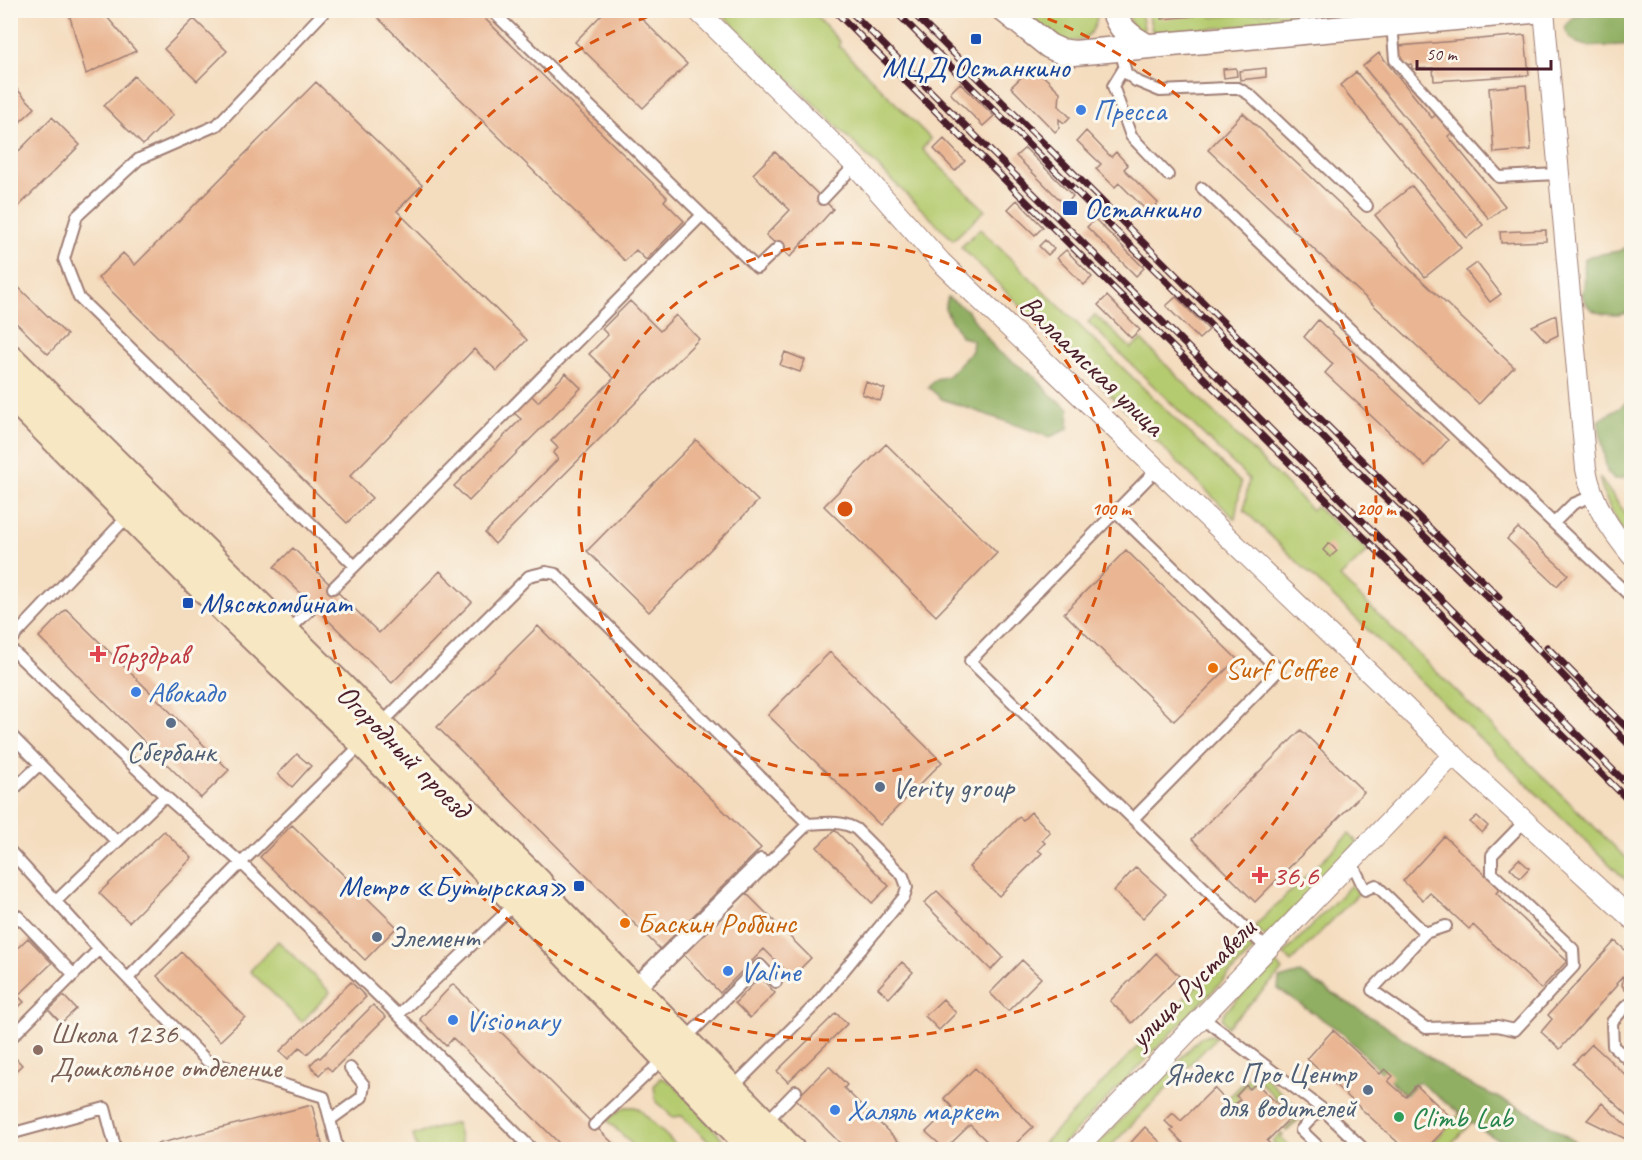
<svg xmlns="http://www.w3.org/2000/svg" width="1642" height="1160" font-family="Caveat,sans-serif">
  <rect width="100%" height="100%" fill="#fbf7ec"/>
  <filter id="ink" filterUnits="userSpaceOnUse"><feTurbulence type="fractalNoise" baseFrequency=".0167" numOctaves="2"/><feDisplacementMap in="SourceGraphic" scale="12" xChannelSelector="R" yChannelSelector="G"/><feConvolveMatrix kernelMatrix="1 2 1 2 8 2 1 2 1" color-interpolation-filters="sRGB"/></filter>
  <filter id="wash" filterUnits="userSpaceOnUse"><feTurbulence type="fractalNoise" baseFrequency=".008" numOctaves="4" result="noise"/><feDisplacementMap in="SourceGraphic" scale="24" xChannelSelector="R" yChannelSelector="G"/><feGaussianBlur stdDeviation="1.35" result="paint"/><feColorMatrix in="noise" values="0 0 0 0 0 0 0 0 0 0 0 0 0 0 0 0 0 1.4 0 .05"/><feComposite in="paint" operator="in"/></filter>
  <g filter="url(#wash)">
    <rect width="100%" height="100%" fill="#f4dcbe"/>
    <path fill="#b5cb70" stroke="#80754e" stroke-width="1.5" d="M1293 10 1408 11 1162 33 1152 31 1148 11H1205L1213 17Z
      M719 11H811L840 42 839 46 931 139 922 149 985 210 953 240Z
      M1023 11H1097C1098 37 1075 50 1052 35 1042 28 1033 18 1023 11Z
      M1128 11H1141L1144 28 1140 34 1131 24Z
      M980 229 1241 483 1235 519 961 247Z
      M1095 315 1131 348 1141 340 1312 510 1316 507 1368 551 1340 577 1631 863V885L1244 510 1249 479 1088 322Z
      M1599 477 1631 521V545C1617 523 1605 502 1599 477Z
      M1349 834 1358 843 1266 937 1254 927Z
      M1351 885 1359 893 1291 962 1284 954Z
      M1241 940 1253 950 1058 1149 1037 1150Z
      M278 941 330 992 302 1022 250 971Z
      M1274 962 1283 970 1227 1027 1222 1019 1224 1013Z
      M1210 1035 1217 1037 1108 1149H1096L1098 1144 1201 1037Z
      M1256 1073 1264 1076 1283 1095 1278 1100 1257 1079 1248 1087 1246 1085 1236 1095 1240 1099 1232 1107 1226 1100 1249 1077Z
      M660 1078C677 1078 717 1135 731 1149H720L711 1141 709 1142 682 1116 673 1117 656 1102 654 1086Z
      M1287 1098 1304 1114 1287 1131 1285 1130 1296 1118 1281 1103Z
      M625 1107H635L639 1109 680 1149H637L607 1120Z
      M1460 1114 1473 1121 1446 1149 1426 1150Z
      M456 1123 463 1149H417L413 1135Z
      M1281 1133 1283 1135 1280 1138 1293 1149H1280L1272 1142Z"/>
    <path fill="#90af62" stroke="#6d6746" stroke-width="1.5" d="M1623 11H1631V44C1610 45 1569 55 1565 26L1574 17Z
      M1631 245V311C1621 317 1598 316 1589 307 1586 304 1584 299 1582 294 1587 282 1583 272 1585 259L1590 256 1619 251Z
      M948 297 967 310 996 350 1035 377 1050 394 1069 409 1068 429 1050 437 942 399 928 387 936 379 948 376 972 351 973 340 962 337 950 319 945 308Z
      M1631 398V472L1622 479H1614L1607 472 1598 421 1621 407Z
      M1300 973 1393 1031 1461 1080 1530 1113 1577 1143 1593 1149H1514L1480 1129 1419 1082 1405 1095 1341 1032 1278 989 1279 979Z"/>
    <g id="blocks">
      <path fill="#e9b592" d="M68 10H101L136 51 86 74Z
        M370 10H476L667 197 664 201 684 221 646 260 636 250 625 261Z
        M606 10H633L687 64 643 108 575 42Z
        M1161 10H1195V16L1162 19Z
        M194 19 227 51 197 81 164 49Z
        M1525 35 1529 75 1434 81 1433 68 1412 69V64L1401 65 1399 46Z
        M1379 53 1432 118 1438 113 1454 131 1448 136 1505 206 1489 219 1363 66Z
        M1033 66 1060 92 1059 106 1070 117 1064 123 1059 119V128L1055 132 1011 87Z
        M1236 68 1237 76 1224 78 1223 69Z
        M1266 68V77L1240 80 1239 71Z
        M1356 72 1483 225 1467 238 1340 85Z
        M134 76 173 115 143 145 104 106Z
        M10 82 35 108 10 131Z
        M316 82 422 185 397 211 527 340 497 371 474 349 350 476 372 498 347 523 98 278 123 253 135 265Z
        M960 83 994 116 983 126 950 93Z
        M1526 85 1531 150 1494 153 1489 88Z
        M1243 113 1514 367 1479 404 1208 150Z
        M52 117 80 145 10 215V160Z
        M1086 131 1111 157 1116 152 1128 165 1124 169 1158 203 1149 213 1119 183 1115 187 1096 169 1101 164 1077 141Z
        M944 139 965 161 955 171 934 149Z
        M1025 148 1073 196 1065 205 1016 156Z
        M775 152 833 209 790 257 766 235 790 210 753 174Z
        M1412 186 1461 248 1425 277 1375 215Z
        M1017 200 1043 227 1035 235 1008 209Z
        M1095 219 1144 268 1136 276 1087 227Z
        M1546 230V241L1501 243 1500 232Z
        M1045 240 1054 249 1048 255 1039 246Z
        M1066 250 1092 277 1084 285 1057 258Z
        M1477 263 1501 294 1490 302 1466 271Z
        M10 279 67 335 48 354 10 317Z
        M1107 296 1140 330 1131 338 1098 305Z
        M1176 297 1209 330 1199 339 1166 306Z
        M630 301 660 331 676 315 699 339 495 544 485 533 558 459 553 453 558 448 551 441 614 378 589 354 608 335 602 329Z
        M1556 315 1558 335 1546 341 1532 326Z
        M1318 320 1448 440 1425 466 1325 373 1333 364 1304 337Z
        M785 352 805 360 800 372 780 365Z
        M566 373 581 388 469 501 454 486 521 419 513 412 530 394 538 402Z
        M866 382 885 389 880 401 862 394Z
        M696 440 758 501 649 612 587 551Z
        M886 444 997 553 936 616 824 506Z
        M1518 528 1568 574 1557 586 1507 539Z
        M1329 543 1337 551 1330 557 1323 550Z
        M293 548 379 633 440 571 472 602 392 683 274 567Z
        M1126 550 1237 659 1174 721 1064 613Z
        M66 609 229 770 201 798 39 637Z
        M538 626 761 848 660 949 437 727Z
        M830 652 942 762 880 825 768 715Z
        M1301 730 1364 792 1255 902 1192 839Z
        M297 754 311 766 292 787 278 774Z
        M1031 812 1050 832 1042 840 1045 843 1038 850 1042 853 999 896 969 867 1019 817 1023 820Z
        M1477 816 1488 826 1482 833 1470 822Z
        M292 825 397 927 365 960 260 857Z
        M835 830 889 886 872 903 817 847Z
        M164 831 192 858 129 922 99 893Z
        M1444 836 1500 889 1496 893 1567 961 1541 989 1473 925 1469 929 1430 893 1423 900 1403 881Z
        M1519 859 1529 868 1520 878 1510 868Z
        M1136 867 1166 894 1143 918 1114 891Z
        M937 891 1003 957 991 970 924 903Z
        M745 892 811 958 792 977 764 949 720 993 683 954Z
        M28 938 52 963 18 996 24 1002 10 1015V955Z
        M1615 941 1632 956V967L1625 973 1632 971V993L1625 990 1622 985 1624 975 1616 984 1617 985 1560 1049 1541 1032 1552 1019 1548 1015Z
        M182 952 245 1017 220 1041 157 976Z
        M1156 953 1179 976 1132 1023 1110 1001Z
        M1022 960 1041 978 1008 1011 990 993Z
        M902 962 913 972 889 998 878 988Z
        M760 977 775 993 750 1018 735 1003Z
        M351 982 366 997 307 1054 300 1047 288 1059 280 1051Z
        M453 984 594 1125 619 1149H565L453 1038 446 1046 420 1019Z
        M64 996 76 1009 61 1023 49 1010Z
        M943 999 956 1013 939 1030 925 1016Z
        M373 1005 386 1017 332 1071 327 1067 319 1075 310 1065 318 1057 320 1058Z
        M836 1013 847 1024 788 1082 777 1071Z
        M1333 1030 1380 1074 1385 1069 1393 1076 1388 1081 1406 1097 1416 1085 1454 1120 1426 1149H1405L1307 1059Z
        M1592 1044 1632 1081V1119L1573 1064Z
        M10 1052 22 1065 10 1076Z
        M829 1066 847 1085 844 1088 906 1149H846L796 1099Z
        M975 1068 1033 1127 1010 1149H995L970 1125 945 1149 926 1132 952 1107 944 1098Z
        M1256 1083 1291 1117 1267 1141 1275 1149H1189L1171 1131 1173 1129 1165 1121 1173 1113 1181 1121 1214 1088 1232 1107 1240 1099 1236 1096 1246 1085 1250 1089Z
        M1602 1103 1632 1131V1142L1587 1120Z
        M312 1105 323 1148 146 1149 145 1147Z
        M1145 1127 1167 1149H1125Z"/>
    </g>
  </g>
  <g filter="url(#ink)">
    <use href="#blocks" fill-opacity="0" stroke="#9f7e74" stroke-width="1.5"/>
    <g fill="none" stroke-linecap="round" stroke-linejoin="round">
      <defs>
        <path id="service" d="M326 10 217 125 139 159 77 216 64 259 79 298 355 566 701 216
          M491 10 757 268 779 247
          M1392 24 1395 60 1499 177 1557 174
          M1120 48 1126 73 1136 81 1160 91 1227 88H1238L1250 95 1367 206
          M1124 68 1113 86 1131 136 1168 175
          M1202 188 1632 598
          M823 199 855 165
          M1116 512 1279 670 1133 819 970 661 1157 469
          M1554 523 1573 504 1592 496
          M333 588 355 566
          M286 633 314 606
          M10 641 130 514
          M10 648 165 796 241 863 398 1015
          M380 725 529 576 546 572 556 574 808 824
          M10 734 117 842
          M10 793 40 764
          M1133 819 1266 948
          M10 851 99 949 207 1061 324 1097 338 1150
          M1351 861 1365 890 1376 885 1425 933 1372 990 1426 1028 1497 1026 1515 1030 1574 966 1573 949 1492 873V855L1526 820
          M56 901 165 796
          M517 902 398 1015 524 1141 520 1150
          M10 924 18 916 74 975
          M1425 933 1446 926
          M128 978 241 863 363 743
          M631 987 761 859
          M638 991 808 824C825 823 841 820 856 829L903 876 907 887 904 897 817 1003 731 1089
          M1632 1005H1627L1612 1022 1613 1046 1632 1063
          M1202 1017 1321 1108 1365 1150
          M10 1039 99 949
          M685 1039 760 965 776 982
          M1321 1108 1301 1130 1322 1150
          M330 1120 362 1097 364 1085 350 1068
          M765 1123 796 1091
          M594 1125 665 1057
          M10 1134 105 1108 116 1150
          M524 1141 533 1150"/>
        <path id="minor" d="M697 10 855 165 941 262 1404 706 1465 766 1632 919
          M1544 10 1586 469C1592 503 1610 529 1632 556
          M1075 1150 1453 755"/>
        <path id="tertiary" d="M1004 10 1049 46 1060 51 1074 53 1543 10
          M1114 10C1117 28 1132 38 1147 46"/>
        <path id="secondary" d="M10 359 538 883 555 908 790 1150
          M10 393 230 614 363 742 755 1150"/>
      </defs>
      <use href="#service" stroke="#9f7e74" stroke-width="14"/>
      <use href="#minor" stroke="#9f7e74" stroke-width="22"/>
      <use href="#tertiary" stroke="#9f7e74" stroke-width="27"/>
      <use href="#secondary" stroke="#9f7e74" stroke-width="32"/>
      <use href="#service" stroke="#fff" stroke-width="10"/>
      <use href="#minor" stroke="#fff" stroke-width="20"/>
      <use href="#tertiary" stroke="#fff" stroke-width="24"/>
      <use href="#secondary" stroke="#f7e8c3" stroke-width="28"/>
      <defs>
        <path id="rail" d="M834 10 1632 804
          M849 10 1632 789
          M894 10 1355 469 1501 610 1632 748
          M910 10 1499 597
          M1547 647 1632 733"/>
      </defs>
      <use href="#rail" stroke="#4a1f2b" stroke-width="7"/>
      <use href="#rail" stroke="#fbf7ec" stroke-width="4.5" stroke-dasharray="14" stroke-linecap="butt"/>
    </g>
  </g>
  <g fill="none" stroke="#d8530f" stroke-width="3" stroke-dasharray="10 8">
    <circle cx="845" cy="509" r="266"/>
    <path d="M1031 12A531 531 0 1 1 659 12"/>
  </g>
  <g fill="#1a4fb4" stroke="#fbf7ec" stroke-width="2">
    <rect x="970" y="33" width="12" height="12" rx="3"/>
    <rect x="1062" y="200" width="16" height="16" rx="3"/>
    <rect x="182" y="597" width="12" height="12" rx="3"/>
    <rect x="573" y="880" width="12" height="12" rx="3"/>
  </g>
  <g fill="#3f7fe0" stroke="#fbf7ec" stroke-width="2">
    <circle cx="1081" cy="110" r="6"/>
    <circle cx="136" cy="692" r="6"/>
    <circle cx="728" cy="971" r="6"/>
    <circle cx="453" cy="1020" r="6"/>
    <circle cx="835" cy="1110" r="6"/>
  </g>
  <g fill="#e0444e" stroke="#fbf7ec" stroke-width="2">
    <path d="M95 645h6v6h6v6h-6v6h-6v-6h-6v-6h6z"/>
    <path d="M1257 866h6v6h6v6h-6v6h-6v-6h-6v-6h6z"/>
  </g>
  <g fill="#e8710a" stroke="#fbf7ec" stroke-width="2">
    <circle cx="1213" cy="668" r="6"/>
    <circle cx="625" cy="923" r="6"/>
  </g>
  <g fill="#5c6f8a" stroke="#fbf7ec" stroke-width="2">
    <circle cx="171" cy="723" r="6"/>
    <circle cx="880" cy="787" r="6"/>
    <circle cx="377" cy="937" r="6"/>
    <circle cx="1368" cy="1090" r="6"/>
  </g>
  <circle fill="#8d6e63" stroke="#fbf7ec" stroke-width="2" cx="38" cy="1050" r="6"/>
  <circle fill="#2e9e5b" stroke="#fbf7ec" stroke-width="2" cx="1399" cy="1117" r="6"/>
  <g text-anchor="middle" stroke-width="6" stroke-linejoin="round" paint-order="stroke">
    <g font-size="30" fill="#164399" stroke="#fbf7ec" text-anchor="start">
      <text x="976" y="77" text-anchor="middle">МЦД Останкино</text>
      <text x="1084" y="218">Останкино</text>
      <text x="200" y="613">Мясокомбинат</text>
      <text x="567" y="896" text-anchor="end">Метро «Бутырская»</text>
    </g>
    <g font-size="30" fill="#366cbe" stroke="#fbf7ec" text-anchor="start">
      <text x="1093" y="120">Пресса</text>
      <text x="148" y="702">Авокадо</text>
      <text x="740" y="981">Valine</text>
      <text x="465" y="1030">Visionary</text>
      <text x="847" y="1120">Халяль маркет</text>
    </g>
    <g font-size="30" fill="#4a1f2b" stroke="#fbf7ec">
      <text transform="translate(1092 365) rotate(44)" y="10">Валаамская улица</text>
      <text transform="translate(404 751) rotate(45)" y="10">Огородный проезд</text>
      <text transform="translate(1192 983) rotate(-46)" y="10">улица Руставели</text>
    </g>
    <g font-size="30" fill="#be3a42" stroke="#fbf7ec" text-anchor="start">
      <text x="110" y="664">Горздрав</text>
      <text x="1272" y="885">36,6</text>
    </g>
    <g font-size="30" fill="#c56008" stroke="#fbf7ec" text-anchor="start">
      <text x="1225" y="678">Surf Coffee</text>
      <text x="637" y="933">Баскин Роббинс</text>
    </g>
    <g font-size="30" fill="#4e5e75" stroke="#fbf7ec" text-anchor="start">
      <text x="171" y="761" text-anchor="middle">Сбербанк</text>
      <text x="892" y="797">Verity group</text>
      <text x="389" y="947">Элемент</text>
      <text x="1356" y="1083" text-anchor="end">Яндекс Про Центр<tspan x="1356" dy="34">для водителей</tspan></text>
    </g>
    <g font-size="30" fill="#785e54" stroke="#fbf7ec" text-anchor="start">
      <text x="50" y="1043">Школа 1236<tspan x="50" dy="34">Дошкольное отделение</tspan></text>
    </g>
    <g font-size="30" fill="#27864d" stroke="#fbf7ec" text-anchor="start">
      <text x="1411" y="1127">Climb Lab</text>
    </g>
  </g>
  <circle cx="845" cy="509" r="9" fill="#d8530f" stroke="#fbf7ec" stroke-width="3"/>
  <g font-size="18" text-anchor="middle" font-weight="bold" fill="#d8530f" stroke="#fbf7ec" stroke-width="6" stroke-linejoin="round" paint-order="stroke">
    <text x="1111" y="515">100 m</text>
    <text x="1376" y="515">200 m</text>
  </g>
  <rect width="1642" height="1160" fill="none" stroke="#fbf7ec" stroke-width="36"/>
  <path d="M1417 60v9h134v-9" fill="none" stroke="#4a1f2b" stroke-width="3"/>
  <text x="1426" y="60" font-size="18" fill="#4a1f2b" stroke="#fbf7ec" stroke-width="4.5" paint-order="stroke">50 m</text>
</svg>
